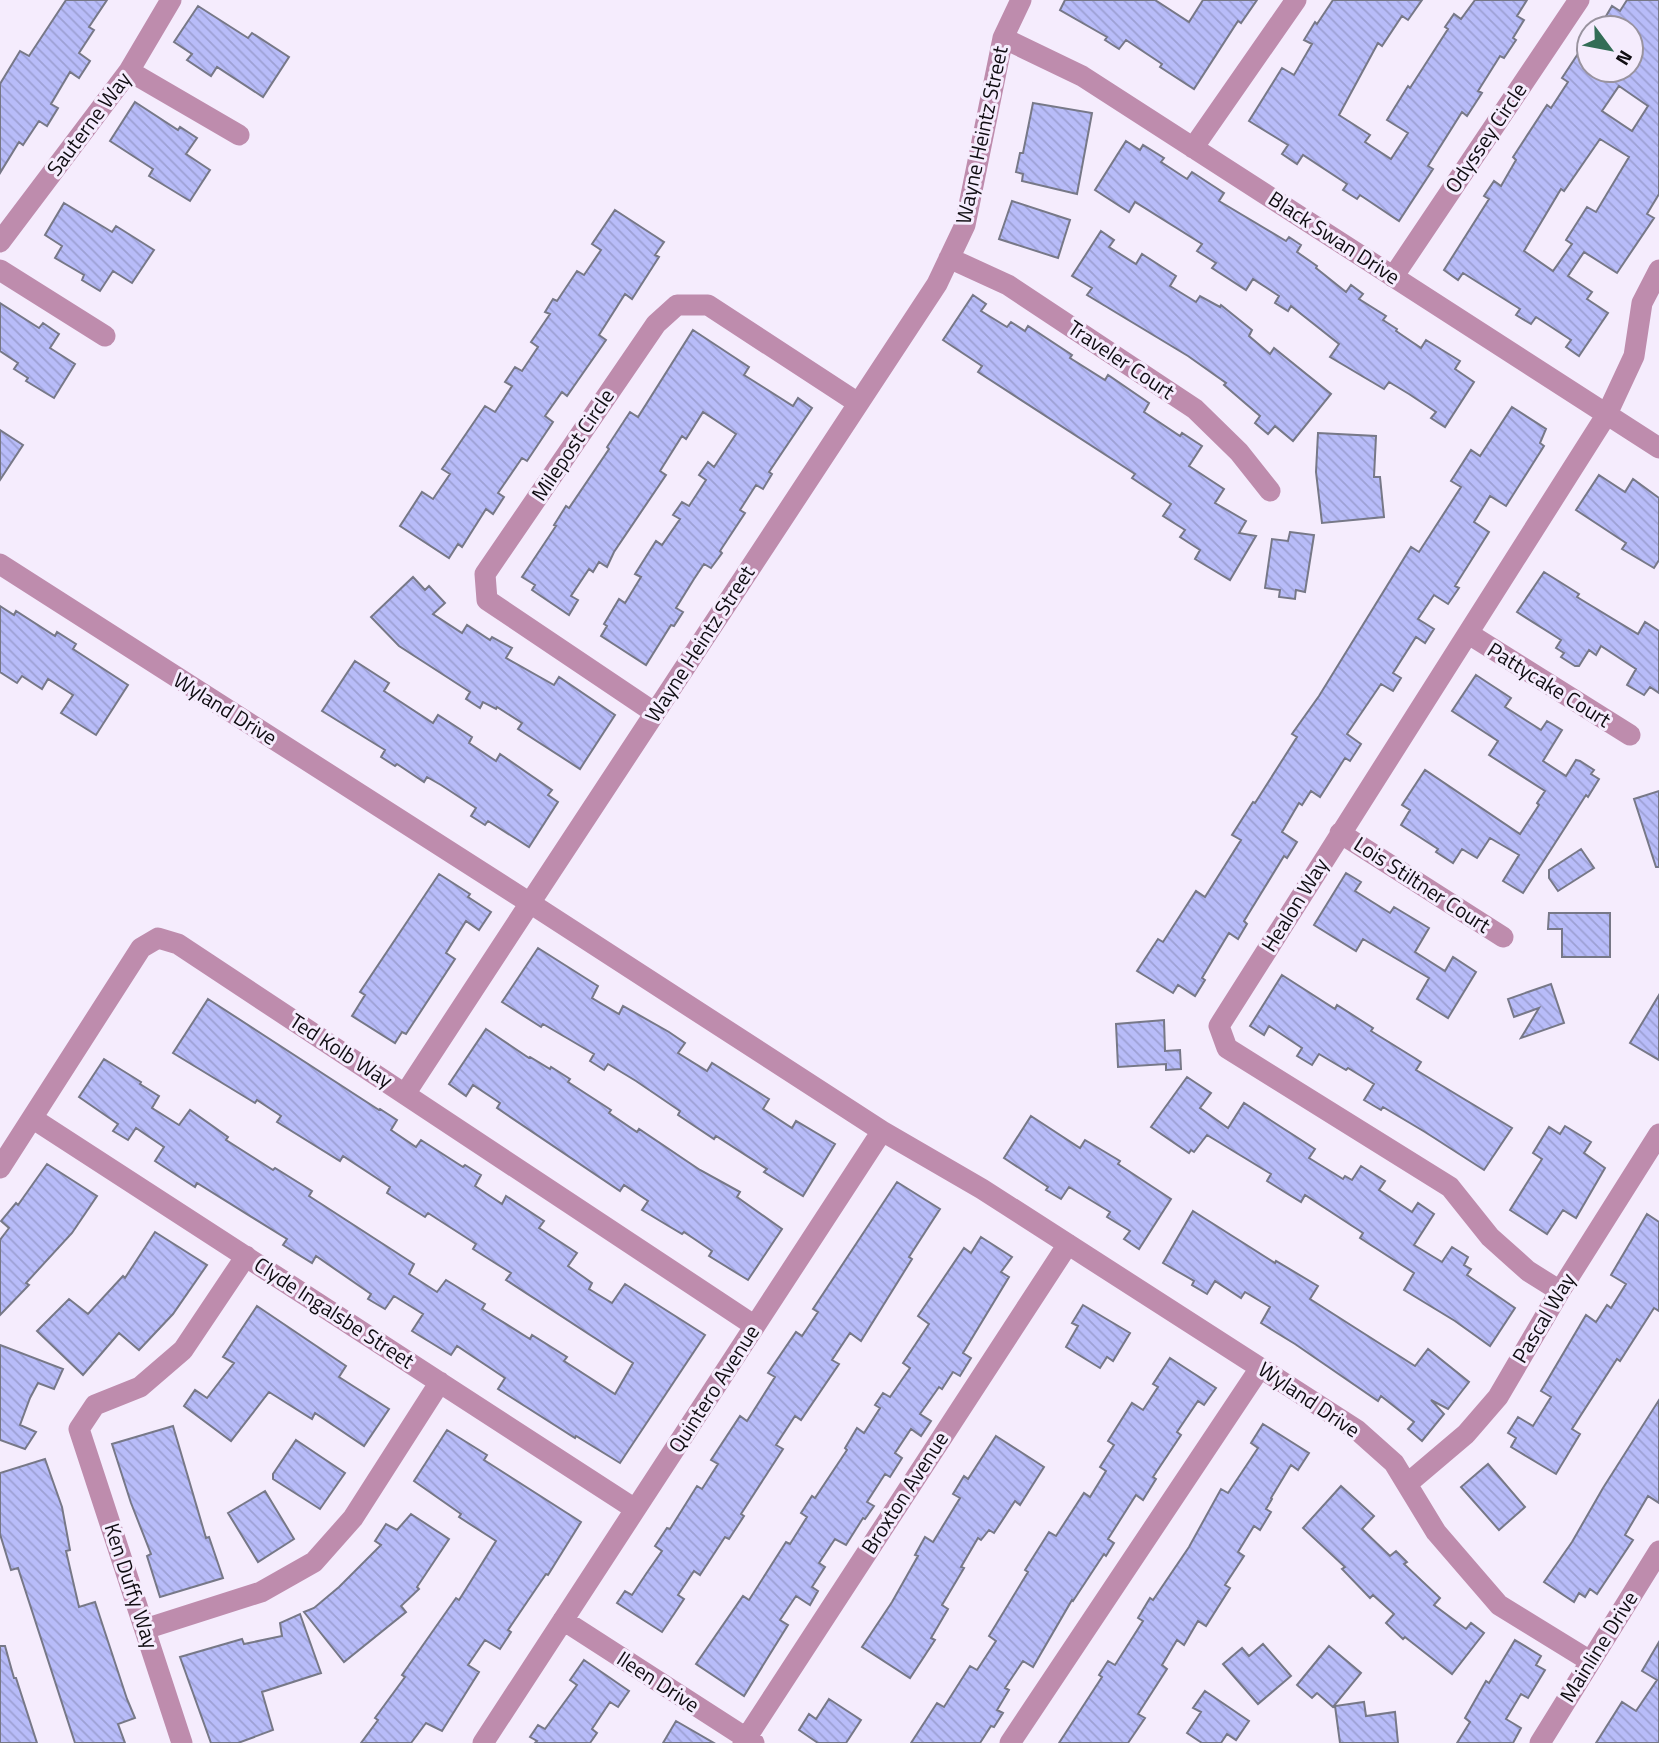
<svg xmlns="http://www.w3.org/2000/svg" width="1659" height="1743" font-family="'Titillium Web',sans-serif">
  <defs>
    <pattern id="building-back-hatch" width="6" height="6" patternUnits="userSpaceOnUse" patternTransform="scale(1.75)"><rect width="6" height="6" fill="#b8bcf9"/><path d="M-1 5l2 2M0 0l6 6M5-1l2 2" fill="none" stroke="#9da0d4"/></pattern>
  </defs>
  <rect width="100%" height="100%" fill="#f5ecfd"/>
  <path fill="url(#building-back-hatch)" stroke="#777887" stroke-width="2" fill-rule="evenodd" d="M66 0H107L89 27 94 30 79 53 90 61 79 78 70 72 51 104 58 108 47 126 39 121 23 145 19 142 0 173V84L20 51 29 56Z
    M1065 0H1155L1189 22 1203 0H1257L1241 23 1238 21 1194 89 1160 67 1162 64 1126 40 1119 49 1105 40 1107 37 1060 10Z
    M1333 0H1422L1408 20 1402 16 1382 46 1378 43 1339 115 1370 135 1365 142 1391 159 1408 133 1387 120 1408 86 1410 88 1448 29 1445 27 1454 14 1461 19 1475 0H1527L1517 16 1524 20 1513 38 1516 40 1504 58 1500 56 1478 91 1482 93 1467 116 1462 112 1428 166 1433 169 1399 221 1360 195 1357 199 1343 190 1347 184 1303 155 1297 164 1282 154 1288 145 1249 121 1282 68 1294 75 1312 44 1304 40 1315 22 1317 24Z
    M1627 0H1659V194L1647 214 1654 218 1617 273 1584 252 1568 276 1592 292 1587 299 1608 313 1579 356 1566 347 1571 340 1536 317 1531 324 1516 315 1520 309 1463 273 1458 280 1444 270 1489 199 1484 196 1494 181 1501 186 1516 160 1513 157 1547 105 1551 108 1568 82 1562 78 1589 37V70H1631V28H1599L1612 6 1620 11ZM1619 86 1648 106 1632 131 1602 111ZM1600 139 1629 157 1596 212 1587 207 1566 240 1572 244 1553 271 1524 251 1561 189 1564 191Z
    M198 6 248 38 252 33 289 57 263 97 217 67 211 76 187 60 192 54 174 42Z
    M135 102 178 130 180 127 197 138 186 154 210 170 190 201 149 176 153 169 110 141Z
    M1033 103 1092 113 1077 194 1022 181 1023 174 1016 172 1020 153H1023Z
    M1126 141 1140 150 1143 145 1164 158 1161 162 1187 179 1192 172 1224 193 1219 201 1286 241 1289 237 1301 245 1297 252 1317 266 1316 268 1346 292 1351 285 1363 294 1359 299 1386 316 1383 320 1397 329 1396 331 1421 348 1426 340 1460 361 1455 369 1474 382 1445 427 1431 418 1436 412 1409 394 1389 382 1384 389 1330 357 1339 344 1291 306 1288 311 1275 303 1279 296 1253 279 1246 290 1212 268 1216 263 1197 251 1202 244 1135 202 1129 212 1095 190Z
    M1012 201 1070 220 1058 258 999 239Z
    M64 203 112 232 116 226 154 250 132 283 113 271 100 291 82 280 84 275 55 258 62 246 45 235Z
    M615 210 664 242 655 255 659 257 632 299 625 294 599 335 606 340 567 396 562 392 545 416 553 422 527 461 522 458 498 493 504 497 493 514 486 509 462 547 458 544 449 558 400 526 422 492 433 499 450 474 442 469 485 406 495 412 512 386 505 382 515 367 522 371 538 347 531 342 550 314 545 312 553 299 557 301 577 271 584 275 601 250 592 244Z
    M1101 231 1114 240 1109 247 1136 264 1142 254 1176 276 1170 286 1196 302 1200 296 1220 307 1221 305 1252 330 1249 336 1270 354 1274 348 1331 394 1293 441 1275 426 1268 434 1255 423 1260 416 1224 385 1226 383 1188 356 1087 295 1092 288 1072 276Z
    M973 295 986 304 981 311 1007 327 1011 322 1025 331 1028 326 1072 355 1070 358 1105 380 1108 375 1149 403 1144 412 1180 436 1182 433 1202 446 1189 466 1224 489 1215 503 1246 521 1239 533 1256 536 1230 580 1195 559 1200 550 1180 537 1185 530 1163 516 1171 504 1132 478 1135 474 978 372 982 366 943 340Z
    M0 303 39 328 43 323 59 334 50 348 75 364 54 398 26 381 28 378 14 369 18 363 0 351Z
    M693 330 749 367 744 375 793 406 798 398 812 408 769 472 772 474 763 489 756 485 740 510 745 513 720 551 722 553 711 568 704 564 694 579 676 608 683 612 674 626 671 625 646 665 601 636 607 626 604 624 619 599 625 603 641 577 635 574 656 541 662 545 680 519 673 515 682 502 689 506 706 480 699 475 708 462 714 467 736 434 703 412 686 439 682 436 660 471 666 475 614 552 607 567 599 562 593 572 589 569 571 596 578 600 569 615 532 590 535 585 522 577 556 526 554 525 566 506 569 508 609 449 607 447 630 412 638 417Z
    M1512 407 1546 429 1540 443 1544 446 1506 506 1490 496 1474 522 1489 532 1455 586 1459 588 1448 604 1434 595 1418 619 1434 629 1425 643 1416 637 1393 673 1401 678 1393 691 1381 684 1347 734 1361 744 1350 761 1345 758 1320 797 1311 791 1302 805 1299 803 1282 832 1297 842 1287 858 1284 856 1244 921 1247 924 1238 939 1229 933 1202 978 1205 980 1195 996 1178 985 1173 993 1137 971 1158 939 1163 942 1196 891 1205 897 1241 840 1232 835 1253 802 1255 803 1297 737 1292 734 1319 696 1411 547 1419 552 1461 487 1451 481 1471 450 1480 456Z
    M0 430 23 445 0 480Z
    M1318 433 1376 436 1374 477H1380L1384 517 1322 523 1316 472Z
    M1599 475 1625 492 1633 479 1659 498V560L1654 568 1622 549 1626 543 1576 510Z
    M1290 532 1314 535 1305 592 1296 590 1295 599 1279 597 1280 590 1265 588 1272 539 1288 541Z
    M1544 572 1579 594 1577 597 1638 634 1645 622 1659 631V693L1650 687 1644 695 1627 685 1636 669 1601 646 1596 655 1589 650 1579 666H1575L1561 657 1564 653 1556 648 1561 640 1517 612Z
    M413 577 425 590 429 586 445 603 433 614 462 633 467 625 490 640 492 637 512 648 506 658 554 685 559 677 615 715 580 769 518 729 522 723 497 707 496 709 483 702 480 708 466 699 470 692 399 646 371 617Z
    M0 606 14 615 16 611 55 636 57 632 76 644 73 649 128 685 96 735 61 713 73 695 48 679 42 689 22 676 17 683 0 672Z
    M355 661 389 683 384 691 433 723 438 715 472 737 469 743 496 761 500 754 552 790 548 795 558 802 529 847 488 821 485 825 471 816 476 808 441 785 427 777 424 782 397 764 395 766 381 757 385 750 322 711Z
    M1476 675 1511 698 1505 707 1541 730 1547 721 1562 730 1543 761 1566 776 1576 760 1580 761 1594 770 1591 774 1599 779 1588 797 1586 795 1523 893 1503 881 1519 855 1490 838 1477 858 1462 849 1453 863 1436 852 1438 849 1401 825 1410 810 1402 805 1425 770 1520 834 1539 805 1537 803 1545 791 1489 755 1498 741 1452 711Z
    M1659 791V867H1656L1634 799Z
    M1581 849 1594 868 1558 891 1549 878V870Z
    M1346 873 1361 882 1355 891 1390 913 1394 907 1429 928 1415 952 1445 971 1453 957 1476 972 1448 1018 1417 999 1429 978 1363 939 1356 951 1314 925Z
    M439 874 470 894 468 897 491 912 479 930 466 921 446 953 455 959 406 1034 402 1032 395 1043 352 1016 365 995 360 992Z
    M1549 913H1610V957H1562V929H1548Z
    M538 948 598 986 592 998 619 1014 623 1006 669 1032 685 1043 678 1053 707 1071 712 1063 769 1099 763 1109 792 1128 796 1121 835 1144 803 1196 764 1172 767 1169 716 1136 714 1139 678 1115 680 1111 636 1081 608 1064 604 1070 590 1061 594 1054 543 1024 541 1027 502 1002Z
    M1282 975 1335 1009 1337 1005 1373 1028 1371 1031 1421 1062 1416 1070 1512 1128 1484 1170 1425 1132 1383 1107 1381 1110 1364 1100 1374 1084 1348 1068 1346 1070 1319 1054 1312 1065 1297 1056 1302 1048 1269 1026 1264 1035 1250 1026Z
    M1551 984 1564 1023 1521 1038 1539 1008 1514 1017 1508 999Z
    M1659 995V1060L1630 1043Z
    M208 999 379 1110 380 1109 397 1120 391 1130 416 1147 421 1140 463 1167 465 1165 481 1175 475 1186 502 1204 506 1196 544 1221 539 1228 577 1253 568 1266 592 1283 589 1289 612 1303 625 1284 705 1335 620 1463 576 1436 575 1438 498 1389 505 1378 457 1346 451 1355 412 1331 423 1314 394 1296 385 1309 368 1299 371 1294 316 1256 312 1263 283 1245 287 1239 197 1183 195 1187 155 1161 164 1147 136 1128 128 1140 113 1131 118 1124 79 1097 104 1059 141 1082 140 1084 159 1096 152 1108 179 1125 190 1110 228 1137 226 1140 273 1170 275 1168 312 1191 309 1196 414 1264 409 1274 437 1292 446 1280 485 1304 482 1309 530 1339 532 1335 567 1357 564 1361 615 1394 633 1363 506 1280 511 1273 473 1249 476 1244 428 1213 425 1217 387 1193 390 1187 343 1156 340 1161 277 1122 281 1116 257 1100 255 1103 173 1053Z
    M1164 1020 1165 1051 1180 1050 1181 1069 1166 1070V1064L1118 1067 1116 1024Z
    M486 1029 529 1058 530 1057 550 1069 551 1067 570 1079 568 1082 611 1110 609 1113 637 1132 639 1129 700 1170 740 1192 737 1197 782 1229 748 1280 709 1256 712 1251 684 1232 682 1234 642 1210 648 1201 624 1185 620 1191 497 1108 500 1103 473 1085 466 1096 449 1084Z
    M1187 1077 1211 1093 1200 1108 1228 1128 1244 1103 1315 1149 1309 1158 1343 1179 1345 1176 1352 1180 1361 1166 1385 1181 1379 1190 1412 1212 1418 1203 1434 1214 1414 1245 1442 1262 1452 1247 1468 1257 1464 1265 1471 1269 1467 1275 1515 1308 1490 1346 1455 1321 1404 1290 1414 1273 1360 1238 1363 1233 1305 1195 1301 1202 1267 1181 1271 1174 1207 1135 1194 1152 1191 1150 1189 1153 1151 1127Z
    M1031 1116 1080 1148 1085 1140 1120 1161 1118 1164 1171 1199 1139 1249 1124 1239 1130 1231 1107 1217 1110 1212 1069 1187 1061 1199 1046 1190 1048 1187 1004 1158Z
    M1565 1126 1591 1142 1584 1153 1605 1168 1576 1218 1563 1210 1547 1234 1510 1210 1542 1159 1533 1153 1549 1127 1560 1134Z
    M47 1164 97 1196 72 1233 26 1283 29 1285 0 1315V1240L9 1228 1 1221 16 1203 18 1205Z
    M897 1182 940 1209 909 1257 912 1259 861 1341 850 1333 832 1360 839 1364 801 1420 795 1416 776 1445 783 1449 741 1514 744 1516 729 1539 725 1537 700 1575 694 1571 678 1595 684 1599 662 1632 617 1603 625 1591 632 1595 646 1574 662 1551 655 1546 667 1528 670 1529 697 1486 702 1489 718 1464 711 1460 740 1416 747 1421 775 1377 768 1373 796 1332 802 1336 818 1312 813 1309Z
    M1193 1211 1275 1263 1276 1261 1318 1286 1310 1299 1415 1366 1428 1349 1469 1382 1448 1409 1431 1400 1444 1414 1422 1441 1408 1429 1414 1422 1381 1396 1378 1401 1295 1344 1261 1323 1270 1307 1245 1292 1241 1298 1215 1281 1207 1294 1192 1285 1194 1281 1163 1263Z
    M1647 1214 1659 1222V1311L1654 1308 1620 1361 1617 1359 1572 1429 1580 1434 1556 1474 1511 1447 1516 1438 1508 1433 1518 1417 1533 1426 1551 1397 1541 1391 1586 1315 1596 1322 1607 1305 1611 1308 1626 1284 1611 1275Z
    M155 1232 207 1265 173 1314 139 1350 119 1333 83 1375 37 1331 69 1299 88 1314 123 1276 125 1278Z
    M981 1237 1012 1257 1001 1272 1009 1277 963 1353 971 1358 960 1376 953 1372 942 1389 939 1387 920 1414 931 1421 921 1436 911 1429 895 1453 902 1458 890 1477 885 1474 867 1502 874 1506 865 1519 863 1518 846 1545 835 1539 819 1563 825 1567 812 1587 818 1591 810 1605 796 1596 780 1620 788 1625 744 1696 696 1664 743 1596 749 1600 786 1542 790 1544 807 1517 801 1513 812 1496 815 1498 847 1450 845 1448 857 1428 864 1433 880 1408 875 1405 883 1393 890 1397 910 1368 903 1363 929 1324 918 1316 964 1248 971 1253Z
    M1083 1305 1130 1333 1113 1361 1107 1357 1100 1368 1066 1347 1078 1326 1072 1323Z
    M257 1306 346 1366 339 1377 389 1409 364 1446 315 1413 312 1419 269 1392 231 1441 184 1406 195 1390 207 1398 234 1363 223 1357Z
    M0 1345 63 1369 54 1389 38 1383 30 1398 20 1425 36 1432 25 1449 0 1440Z
    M1170 1358 1216 1388 1204 1405 1198 1401 1177 1432 1181 1435 1153 1477 1156 1479 1143 1500 1136 1495 1108 1539 1114 1543 1106 1556 1104 1554 1073 1601 1072 1600 1033 1667 1023 1661 1005 1688 1009 1690 997 1710 1003 1713 994 1727 991 1726 980 1743H911L937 1703 944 1707 970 1666 977 1670 996 1641 989 1636 1028 1572 1025 1570 1049 1532 1056 1536 1084 1493 1090 1497 1106 1471 1100 1467 1114 1445 1108 1441 1132 1403 1143 1410 1158 1387 1153 1384Z
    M1659 1400V1503L1648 1496 1625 1535 1633 1540 1597 1594 1590 1589 1585 1597 1579 1593 1574 1602 1544 1582 1572 1542 1603 1488Z
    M1263 1424 1309 1453 1298 1470 1291 1465 1271 1498 1272 1499 1266 1509 1271 1512 1260 1530 1254 1526 1238 1552 1244 1556 1225 1585 1230 1588 1206 1626 1198 1621 1184 1645 1177 1640 1162 1665 1167 1669 1138 1714 1145 1718 1128 1743H1059L1102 1677 1099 1675 1108 1661 1115 1665 1143 1621 1138 1618 1150 1598 1153 1600 1189 1547 1221 1489 1228 1493 1258 1448 1251 1443Z
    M173 1426 206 1538 209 1537 223 1578 160 1597 147 1556 151 1554 131 1503 112 1444Z
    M447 1430 487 1455 484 1460 581 1522 548 1575 546 1574 508 1630 511 1632 500 1649 485 1640 468 1665 479 1672 442 1731 426 1723 411 1743H361L378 1720 375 1718 405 1677 402 1675 456 1598 459 1600 496 1541 459 1517 461 1514 414 1481Z
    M996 1436 1044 1467 1020 1505 1015 1501 994 1533 989 1530 981 1540 978 1538 961 1567 964 1568 942 1605 948 1609 931 1638 935 1640 910 1678 862 1647 892 1602 918 1556 915 1555 925 1537 933 1542 960 1498 953 1494 964 1476 968 1479Z
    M296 1440 345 1473 320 1509 273 1479V1474Z
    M45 1459 62 1507 70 1550 66 1551 79 1607 95 1602 127 1699 135 1718 118 1724 125 1743H75L18 1568 11 1570 0 1534V1473Z
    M1488 1464 1525 1507 1499 1530 1461 1487Z
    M1341 1486 1374 1516 1362 1529 1390 1556 1396 1551 1407 1562 1404 1564 1440 1598 1434 1605 1466 1629 1471 1623 1484 1633 1452 1674 1405 1637 1403 1639 1386 1623 1394 1614 1373 1595 1370 1598 1342 1569 1345 1567 1303 1528Z
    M265 1491 294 1539 258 1562 228 1513Z
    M411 1514 449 1539 417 1587 419 1589 401 1606 406 1612 344 1662 304 1612 314 1608 339 1587 381 1545 375 1541 386 1524 397 1530Z
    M300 1614 321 1673 262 1692 273 1730 238 1743H211L180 1657 242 1639 244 1644 282 1636 280 1623Z
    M1515 1640 1541 1656 1536 1665 1545 1670 1528 1698 1521 1694 1506 1719 1521 1728 1513 1743H1457L1470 1722 1465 1718 1486 1681 1489 1683Z
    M1659 1642V1743H1596L1622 1702 1636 1711 1657 1680 1642 1671Z
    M1263 1644 1291 1676 1258 1704 1223 1664 1242 1648 1249 1656Z
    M0 1646H5L14 1678H16L37 1743H0Z
    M1329 1646 1361 1673 1333 1707 1317 1693 1312 1698 1297 1685Z
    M584 1660 629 1691 618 1707 610 1702 592 1729 597 1733 590 1743H535L537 1741 530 1737 538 1725 545 1729 577 1685 570 1680Z
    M1205 1691 1249 1721 1236 1740 1227 1734 1221 1743H1202L1187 1733 1201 1712 1193 1708Z
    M829 1699 861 1720 846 1743H818L799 1730 809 1714 816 1719Z
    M1364 1702 1366 1716 1395 1712 1398 1743H1340L1335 1706Z
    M676 1721 714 1743H663Z"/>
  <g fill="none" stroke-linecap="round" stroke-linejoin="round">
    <path stroke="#be8cad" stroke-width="21" d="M1003 38 1082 76 1659 448
      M129 71 239 135
      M1193 148 1296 0
      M0 242 129 71 171 0
      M949 258 1008 285 1195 409 1239 452 1270 491
      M0 270 105 336
      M1393 277 1579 0
      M0 564 530 903 405 1094
      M1469 634 1630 735
      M655 713 487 600 485 574 656 324 677 305H708L858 403
      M1340 833 1503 937
      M32 1118 635 1509
      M882 1131 530 903 937 284 965 225 1003 38 1021 0
      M0 1168 141 948 158 938 178 944 755 1326
      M1560 1291 1528 1271 1490 1237 1450 1187 1227 1048 1219 1026 1607 414 1634 356 1642 303 1659 270
      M1407 1484 1466 1434 1498 1397 1560 1291 1659 1134
      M563 1620 754 1743
      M145 1629 261 1592 314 1562 353 1518 440 1382
      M182 1743 79 1429 95 1405 140 1387 183 1350 246 1256
      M483 1743 882 1131 982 1189 1357 1430 1394 1463 1436 1532 1499 1605 1590 1661
      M743 1743 1068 1244
      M1010 1743 1260 1368
      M1540 1743 1659 1551"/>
  </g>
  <g text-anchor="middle" stroke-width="6" stroke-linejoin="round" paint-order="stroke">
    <g font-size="21" fill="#100d12" stroke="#f5ecfd">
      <text transform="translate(89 124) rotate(-53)" y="7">Sauterne Way</text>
      <text transform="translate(982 135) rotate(-78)" y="7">Wayne Heintz Street</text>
      <text transform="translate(1486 138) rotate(-56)" y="7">Odyssey Circle</text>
      <text transform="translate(1334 238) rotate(33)" y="7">Black Swan Drive</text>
      <text transform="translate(1121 360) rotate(34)" y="7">Traveler Court</text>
      <text transform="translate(573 445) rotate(-56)" y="7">Milepost Circle</text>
      <text transform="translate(700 644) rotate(-57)" y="7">Wayne Heintz Street</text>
      <text transform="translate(1549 685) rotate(32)" y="7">Pattycake Court</text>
      <text transform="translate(225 709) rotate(32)" y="7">Wyland Drive</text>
      <text transform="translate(1422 885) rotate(33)" y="7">Lois Stiltner Court</text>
      <text transform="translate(1295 905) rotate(-58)" y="7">Healon Way</text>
      <text transform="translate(341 1051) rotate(33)" y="7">Ted Kolb Way</text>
      <text transform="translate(334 1313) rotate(33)" y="7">Clyde Ingalsbe Street</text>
      <text transform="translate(1544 1318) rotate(-59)" y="7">Pascal Way</text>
      <text transform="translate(714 1389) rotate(-57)" y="7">Quintero Avenue</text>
      <text transform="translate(1309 1400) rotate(34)" y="7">Wyland Drive</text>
      <text transform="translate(905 1493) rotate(-57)" y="7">Broxton Avenue</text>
      <text transform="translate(131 1586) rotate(72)" y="7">Ken Duffy Way</text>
      <text transform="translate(1599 1647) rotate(-58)" y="7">Mainline Drive</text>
      <text transform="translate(658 1682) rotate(33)" y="7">Ileen Drive</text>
    </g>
  </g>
  <g transform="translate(1610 49) rotate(122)"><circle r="33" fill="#f5ecfd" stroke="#99939f" stroke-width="2"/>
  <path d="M0-5L12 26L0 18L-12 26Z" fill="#336d56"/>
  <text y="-10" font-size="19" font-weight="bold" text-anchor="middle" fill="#100d12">N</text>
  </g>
</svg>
